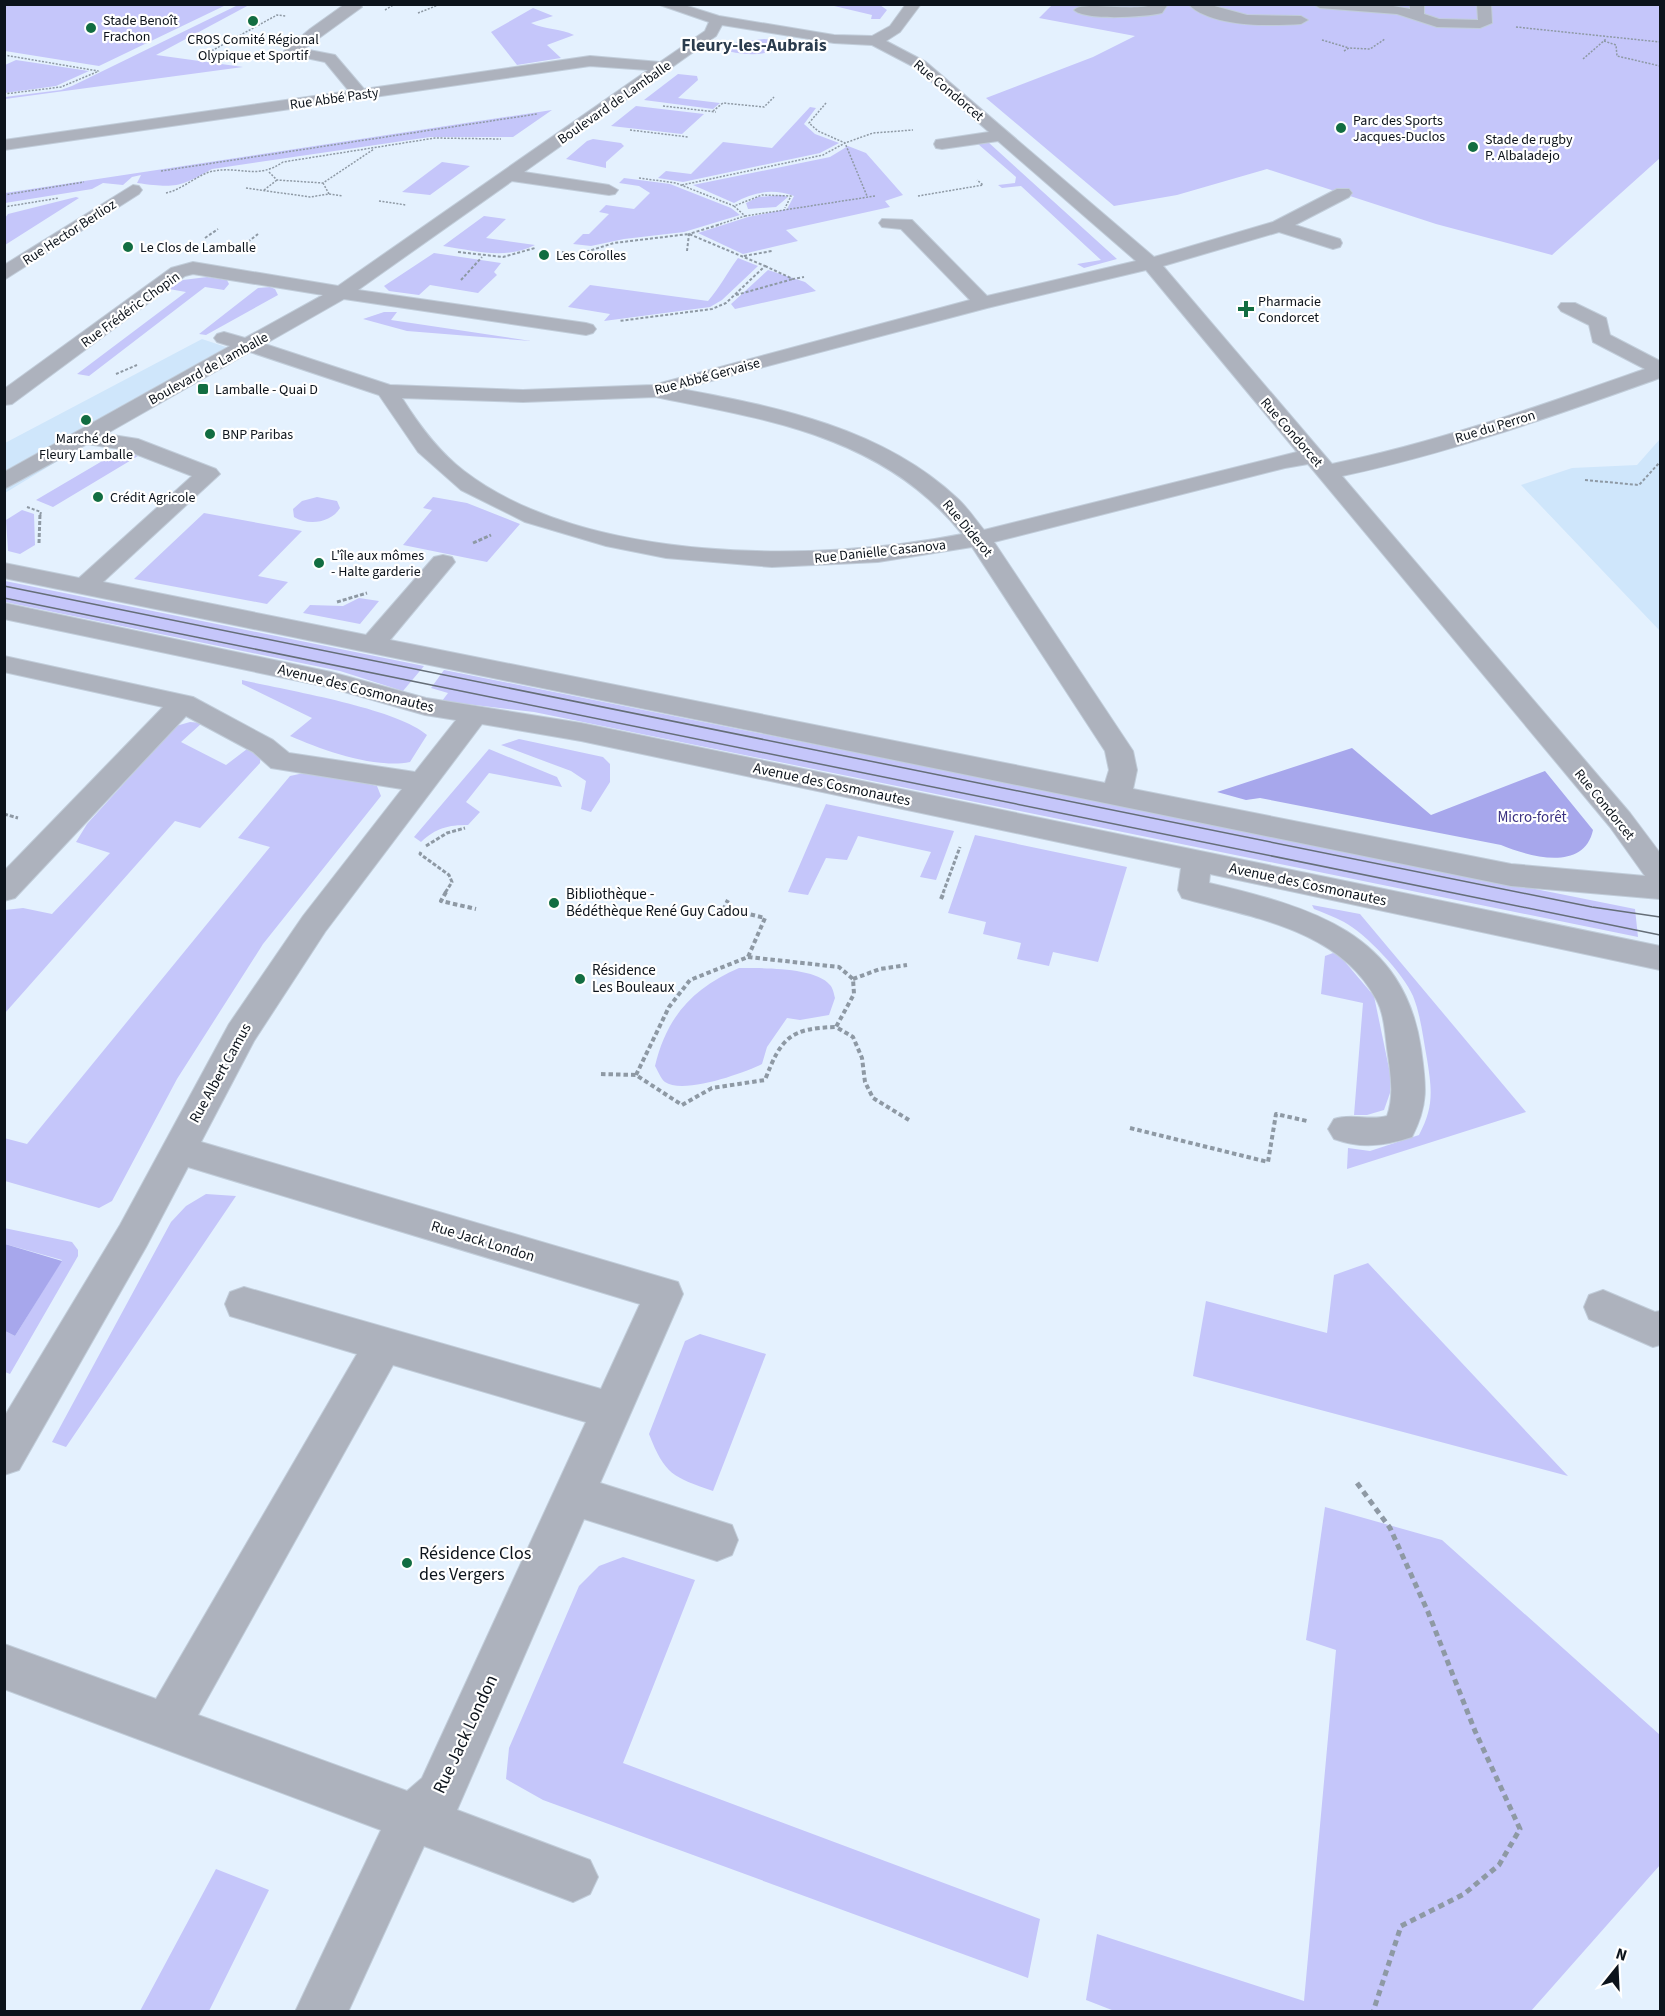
<svg xmlns="http://www.w3.org/2000/svg" width="1665" height="2016" font-family="'Source Sans 3',sans-serif">
  <rect width="100%" height="100%" fill="#e4f1fe"/>
  <path fill="#cfe6fb" d="M202 339 247 354 107 431 5 493V443Z
    M1660 439V631L1521 485 1572 468 1637 465Z"/>
  <path fill="#c5c6fa" d="M240 4 249 5 156 55 243 67 5 99V97L61 90 72 86Z
    M4 5 5 4 226 5 99 66 5 51Z
    M830 5H880L887 10 880 19H871L872 15Z
    M1052 5H1660V158L1552 255 1436 224 1267 169 1177 195 1114 206 986 98 1093 57 1135 36 1039 18Z
    M533 8 553 16 531 23C545 30 560 28 574 35L547 45 561 58 517 65 491 32Z
    M764 39 787 41C775 58 740 56 722 49L738 42Z
    M16 60 89 71 56 86 5 93V65Z
    M678 74 697 76 698 80 678 98 720 103 713 109 644 100Z
    M636 106 704 114 682 134 611 126Z
    M810 107 816 108 804 124 815 134 839 143 820 153 683 182 658 178 666 171 691 174 723 142 772 148Z
    M552 110 513 137H430L212 169C179 188 174 188 137 183L141 175 132 177 123 185 103 183 92 189 5 203V193Z
    M593 139 621 143 624 146 606 162V168L566 159 587 141Z
    M988 142 1117 259 1084 268 1077 264 1101 260 1021 186 1002 188 998 185 1015 183 1016 177 978 144Z
    M848 146 866 153 903 195 885 201 890 207 786 230 798 241 743 254 698 233 748 217 787 209 794 196C772 188 754 192 734 203L693 185 830 157Z
    M442 162 470 166 430 195 402 192Z
    M624 178 670 184 731 208 740 215 684 232 624 239 591 246 573 244 583 234H589L609 214 599 212 606 205 634 209 650 193 639 186 619 183Z
    M782 195 788 197 776 207 748 209 746 203 758 197Z
    M76 197 79 198 5 245V218L8 214Z
    M484 216 506 219 486 238 535 245C505 260 477 251 443 246Z
    M434 253 501 263 494 272 497 275 478 293 430 285 419 295 389 291 384 286Z
    M738 258 758 266 722 300 710 307 604 321 610 314 568 307 590 285 708 301C720 287 727 273 738 258Z
    M768 270 805 282 816 291 735 309 731 304Z
    M207 277 227 280 229 284 224 290 205 287 89 376 77 374 186 292 169 289 183 280Z
    M270 287 275 289 278 295 206 335 199 334 258 288Z
    M384 312H397L391 320 531 341 407 331 363 319Z
    M121 450 138 456 53 507 36 500Z
    M317 497 337 501 340 508C331 523 308 526 294 517L293 509 302 501Z
    M433 497 467 503 520 524 487 562 403 545 432 510 423 508Z
    M22 510 34 514 35 545 20 554 8 551 6 520Z
    M204 513 302 531 258 576 288 582 267 604 134 579Z
    M4 581H5L424 666 403 691 340 671 5 602Z
    M359 598 379 601 360 624 303 613 310 605 343 606Z
    M444 670 1635 909 1638 937 534 712 442 701 448 693 431 688Z
    M242 680C285 690 397 708 427 735L410 762C375 769 322 750 290 736L312 718 242 684Z
    M190 722 202 723 181 742 226 765 247 749H257L261 755 260 763 200 828 175 821 5 1013V910L23 908 52 914 110 853 76 842 87 824 176 726Z
    M519 739 603 757 610 764V782L591 812 581 809 586 781 571 771 501 745Z
    M489 749 557 777 562 787 489 773 466 802 480 812 468 825C448 825 436 828 421 842L414 837Z
    M313 771 377 786 381 796 263 944 177 1079 112 1201 99 1208 5 1181 4 1138 27 1144 270 847 238 838 290 776Z
    M826 804 954 831 936 880 920 877 931 852 858 836 847 860 826 858 808 895 788 892Z
    M975 835 1127 867 1098 962 1053 952 1049 966 1017 959 1021 943 983 934 986 922 948 913Z
    M1312 905 1360 914 1526 1112 1347 1169 1348 1148 1370 1151 1419 1135C1434 1107 1432 1090 1427 1059 1423 1038 1421 1016 1413 996 1404 974 1365 933 1344 922 1335 917 1324 913 1314 909Z
    M1333 953 1340 956 1374 996 1391 1078 1390 1093 1384 1110 1367 1115H1354L1363 1003 1321 994 1325 956Z
    M739 968C761 968 816 967 830 985 833 988 834 994 835 998L829 1015 800 1020 787 1018 767 1047 762 1064C744 1073 683 1095 665 1082 661 1079 658 1071 655 1066 667 1016 693 988 739 968Z
    M206 1194 236 1196 66 1447 52 1442 171 1222 186 1206Z
    M4 1228 72 1242 78 1250V1256L10 1374 5 1372V1331L15 1336 62 1260 5 1244Z
    M1368 1263 1568 1476 1193 1376 1206 1301 1327 1333 1334 1275Z
    M700 1334 766 1354 713 1491C673 1477 665 1475 649 1434L685 1341Z
    M1325 1507 1442 1540 1660 1735V1865L1531 2011 1117 2012 1086 2000 1097 1934 1304 2001 1336 1650 1306 1640Z
    M623 1557 695 1580 623 1763 1040 1919 1028 1978 543 1800 506 1779 509 1748 579 1586 599 1566Z
    M216 1869 269 1890 209 2011H140Z"/>
  <path fill="#a7a7ec" d="M1352 748 1431 815 1545 771 1593 830C1584 872 1530 857 1501 845L1260 798 1246 800 1217 792Z
    M5 1244 62 1261 15 1336 5 1331Z"/>
  <g fill="none" stroke-linecap="round" stroke-linejoin="round">
    <defs>
      <path id="minor" d="M345 4H360L362 7 304 49 335 55 364 89 590 56 660 62 705 31 709 22 657 4H681L719 16 834 35 872 36 890 26 906 4H921L900 32 886 41 926 62 1154 257 1273 222 1337 189H1349L1352 193 1349 197 1295 225 1340 239 1342 243 1340 247 1333 249 1279 232 1163 266 1332 464C1439 442 1542 405 1645 369L1593 342 1589 325 1561 311 1558 307 1561 303H1575L1606 318 1610 335 1660 361V378C1556 415 1451 453 1342 476L1630 813 1660 853V899L1511 886 4 578V563L79 578 192 476 125 450 87 444 4 489V472L230 346 217 342 214 338 217 334 224 332 245 338 323 295 193 274 185 276 12 404 4 405V389L171 268 193 262 338 286 648 70 590 66 4 150V140L349 91 325 62 287 54 284 51 310 29ZM722 25 834 43 872 45 916 68 989 132 936 140 934 144 936 148 942 149 998 141 1136 261 987 296 912 220 882 219 879 223 882 227 901 229 970 300 653 385 523 390 390 385 265 344 344 299 586 335 593 333 596 329 593 325 586 323 358 290 512 181 609 195 615 194 618 190 609 185 524 172 716 36ZM1146 270 1297 452 984 530C975 519 967 507 957 498 882 428 778 407 681 389L987 308ZM250 352 379 395 418 452 461 490 525 522 606 546 666 558 772 567 878 562 972 547 1105 751 1109 770 1105 783 390 640 455 562 452 557 443 555 434 557 366 635 103 582 220 474 216 469 138 439 106 434ZM655 397C770 420 884 437 962 534 819 563 585 564 464 471 438 451 419 425 402 398L523 402ZM1308 464 1610 827 1645 876 1511 864 1133 789 1137 770 1133 751 994 542 1285 468Z
        M1154 4H1168L1162 13C1146 17 1085 21 1074 10 1084 0 1135 13 1154 4Z
        M1188 4H1207L1247 15 1301 16 1308 20 1301 24C1270 26 1212 28 1188 4Z
        M1313 4H1382L1410 9V4H1424V14L1439 19 1478 20 1477 4H1491L1492 23 1480 28 1437 27 1397 14 1320 8Z
        M133 185 139 186 142 190 139 194 4 280V265Z
        M4 603 331 672 426 698 581 723 1660 946V970L1210 874 1209 883C1310 907 1404 932 1421 1049 1426 1085 1429 1104 1412 1137 1384 1146 1362 1149 1334 1139L1328 1129 1334 1119C1352 1113 1369 1121 1387 1116 1395 1094 1390 1071 1387 1048 1385 1032 1384 1013 1376 999 1339 929 1250 917 1182 898L1178 890 1181 868 581 741 482 724 325 932 254 1041 201 1142 678 1282 683 1294 600 1483 732 1525 738 1540 732 1555 717 1561 584 1519 457 1810 590 1860 598 1877 590 1894 573 1902 424 1846 348 2012H295L381 1830 4 1689V1644L156 1699 357 1354 230 1316 225 1304 230 1292 244 1287 601 1389 640 1304 188 1167 146 1247 19 1470 4 1475V1417L120 1225 229 1024 303 916 402 789 271 768 253 752 186 716 15 898 4 901V871L163 707 4 672V656L193 697 273 740 289 753 415 772 456 720 425 715 327 687 4 619ZM393 1365 586 1422 422 1778 407 1791 198 1715Z
        M1603 1290 1655 1312 1660 1311V1345L1653 1347 1589 1319 1584 1307 1589 1295Z"/>
    </defs>
    <use href="#minor" stroke="#c1cdda" stroke-width="2"/>
    <path stroke="#8e99a4" stroke-width="1.5" stroke-dasharray="2 1.5" stroke-linecap="butt" d="M385 10 395 4
      M418 13 441 4
      M1516 27 1660 42
      M231 40 245 42
      M1322 40 1349 48
      M1604 41 1616 45 1617 56 1660 66
      M1344 51 1349 48 1370 49 1385 39
      M223 54 204 55 277 15 286 16
      M4 55 98 71
      M1583 59 1606 39
      M4 94 61 87 99 71
      M826 103 809 123 818 131 845 143 873 133 913 130
      M663 106 716 112
      M713 111 723 103 764 107 774 97
      M630 130 688 137
      M161 171 537 114
      M269 172 277 180 323 183 374 149
      M639 178 676 183 734 206 762 195 791 196 785 208
      M323 183 329 194
      M682 185 823 155 845 143 867 196
      M246 188 310 197 329 194 343 196
      M264 190 277 180
      M166 193C184 189 199 173 214 171 241 166 257 180 283 162L435 138 501 139
      M4 195 84 182
      M918 196 983 185 977 180
      M379 201 406 205
      M4 207 59 198
      M745 216 875 196
      M717 225 745 216 734 206"/>
    <path stroke="#8e99a4" stroke-width="2" stroke-dasharray="3 2" stroke-linecap="butt" d="M205 238 218 229
      M244 245 258 234
      M687 251 689 234 721 224
      M458 252 503 257 535 248
      M562 252 579 254 614 243 689 234 765 266 726 303 712 309 619 321
      M744 256 772 251
      M765 266 793 279 804 277
      M461 280 482 257
      M736 295 793 279
      M116 374 137 365
      M1585 480 1639 485 1660 462
      M27 507 41 512 40 516"/>
    <path stroke="#8e99a4" stroke-width="3" stroke-dasharray="4 2" stroke-linecap="butt" d="M39 543 40 514
      M473 543 491 535
      M337 602 367 593
      M4 814 18 818
      M426 846 447 833 465 828
      M421 852 420 854 449 875 452 882 445 893
      M943 893 960 847"/>
    <path stroke="#8e99a4" stroke-width="4" stroke-dasharray="4.5 3" stroke-linecap="butt" d="M446 892 441 901 476 909
      M941 899 944 892
      M748 957 839 967 853 979 854 994 836 1027 853 1037 862 1058 865 1082 873 1098 909 1120
      M853 979 880 969 907 965
      M601 1074 636 1075 682 1105 712 1088 765 1080C781 1038 790 1028 836 1027
      M636 1075 669 1007 690 980 748 957 765 918 724 908 728 900
      M1130 1128 1268 1162 1276 1114 1307 1121"/>
    <path stroke="#8e99a4" stroke-width="5" stroke-dasharray="6 4.5" stroke-linecap="butt" d="M1357 1483 1390 1528 1428 1612 1475 1731 1520 1829 1499 1865 1464 1894 1401 1926 1373 2012"/>
    <use href="#minor" fill="#adb2bd" fill-rule="evenodd"/>
    <path stroke="#656e78" stroke-width="1.5" d="M4 586 1592 907 1660 917
      M4 598 1660 935"/>
  </g>
  <g fill="#126d41" stroke="#fff" stroke-width="2">
    <circle cx="253" cy="21" r="6"/>
    <circle cx="91" cy="28" r="6"/>
    <circle cx="1341" cy="128" r="6"/>
    <circle cx="1473" cy="147" r="6"/>
    <circle cx="128" cy="247" r="6"/>
    <circle cx="544" cy="255" r="6"/>
    <path d="M1243 300h6v6h6v6h-6v6h-6v-6h-6v-6h6z"/>
    <rect x="197" y="383" width="12" height="12" rx="3"/>
    <circle cx="86" cy="420" r="6"/>
    <circle cx="210" cy="434" r="6"/>
    <circle cx="98" cy="497" r="6"/>
    <circle cx="319" cy="563" r="6"/>
    <circle cx="554" cy="903" r="6"/>
    <circle cx="580" cy="979" r="6"/>
    <circle cx="407" cy="1563" r="6"/>
  </g>
  <g text-anchor="middle" stroke-width="4.5" stroke-linejoin="round" paint-order="stroke">
    <g font-size="14" fill="#0c131b" stroke="#fff" text-anchor="start">
      <text x="103" y="25">Stade Benoît<tspan x="103" dy="16">Frachon</tspan></text>
      <text x="253" y="44" text-anchor="middle">CROS Comité Régional<tspan x="253" dy="16">Olypique et Sportif</tspan></text>
      <text x="1353" y="125">Parc des Sports<tspan x="1353" dy="16">Jacques-Duclos</tspan></text>
      <text x="1485" y="144">Stade de rugby<tspan x="1485" dy="16">P. Albaladejo</tspan></text>
      <text x="140" y="252">Le Clos de Lamballe</text>
      <text x="556" y="260">Les Corolles</text>
      <text x="1258" y="306">Pharmacie<tspan x="1258" dy="16">Condorcet</tspan></text>
      <text x="215" y="394">Lamballe - Quai D</text>
      <text x="222" y="439">BNP Paribas</text>
      <text x="86" y="443" text-anchor="middle">Marché de<tspan x="86" dy="16">Fleury Lamballe</tspan></text>
      <text x="110" y="502">Crédit Agricole</text>
      <text x="331" y="560">L'île aux mômes<tspan x="331" dy="16">- Halte garderie</tspan></text>
    </g>
    <g font-size="14" fill="#0c131b" stroke="#fff">
      <text transform="translate(949 90) rotate(40)" y="5">Rue Condorcet</text>
      <text transform="translate(334 98) rotate(-8)" y="5">Rue Abbé Pasty</text>
      <text transform="translate(614 102) rotate(-35)" y="5">Boulevard de Lamballe</text>
      <text transform="translate(69 232) rotate(-33)" y="5">Rue Hector Berlioz</text>
      <text transform="translate(130 309) rotate(-36)" y="5">Rue Frédéric Chopin</text>
      <text transform="translate(208 368) rotate(-29)" y="5">Boulevard de Lamballe</text>
      <text transform="translate(707 376) rotate(-15)" y="5">Rue Abbé Gervaise</text>
      <text transform="translate(1495 426) rotate(-17)" y="5">Rue du Perron</text>
      <text transform="translate(1292 432) rotate(49)" y="5">Rue Condorcet</text>
      <text transform="translate(968 528) rotate(50)" y="5">Rue Diderot</text>
      <text transform="translate(880 551) rotate(-6)" y="5">Rue Danielle Casanova</text>
      <text transform="translate(1605 804) rotate(51)" y="5">Rue Condorcet</text>
    </g>
    <g font-size="15" fill="#0c131b" stroke="#fff">
      <text transform="translate(356 688) rotate(14)" y="5">Avenue des Cosmonautes</text>
      <text transform="translate(832 784) rotate(12)" y="5">Avenue des Cosmonautes</text>
      <text transform="translate(1308 884) rotate(12)" y="5">Avenue des Cosmonautes</text>
      <text transform="translate(220 1073) rotate(-61)" y="5">Rue Albert Camus</text>
      <text transform="translate(483 1241) rotate(17)" y="5">Rue Jack London</text>
    </g>
    <g font-size="15" fill="#3b3181" stroke="#fff">
      <text x="1532" y="822">Micro-forêt</text>
    </g>
    <g font-size="15" fill="#0c131b" stroke="#fff" text-anchor="start">
      <text x="566" y="899">Bibliothèque -<tspan x="566" dy="17">Bédéthèque René Guy Cadou</tspan></text>
      <text x="592" y="975">Résidence<tspan x="592" dy="17">Les Bouleaux</tspan></text>
    </g>
    <g font-size="18" font-weight="bold" fill="#2b3c4d" stroke="#fff">
      <text x="754" y="51">Fleury-les-Aubrais</text>
    </g>
    <g font-size="18" fill="#0c131b" stroke="#fff" text-anchor="start">
      <text x="419" y="1559">Résidence Clos<tspan x="419" dy="21">des Vergers</tspan></text>
    </g>
    <g font-size="18" fill="#0c131b" stroke="#fff">
      <text transform="translate(465 1734) rotate(-65)" y="6">Rue Jack London</text>
    </g>
  </g>
  <rect width="1665" height="2016" fill="none" stroke="#0c131b" stroke-width="12"/>
  <g transform="translate(1617 1968) rotate(18)" stroke="#ffffff" stroke-width="4.5" paint-order="stroke">
  <path d="M0-4.5L10 22L0 15L-10 22Z" fill="#0c131b"/>
  <text y="-9" font-size="16" font-weight="bold" text-anchor="middle" fill="#0c131b">N</text>
  </g>
</svg>
